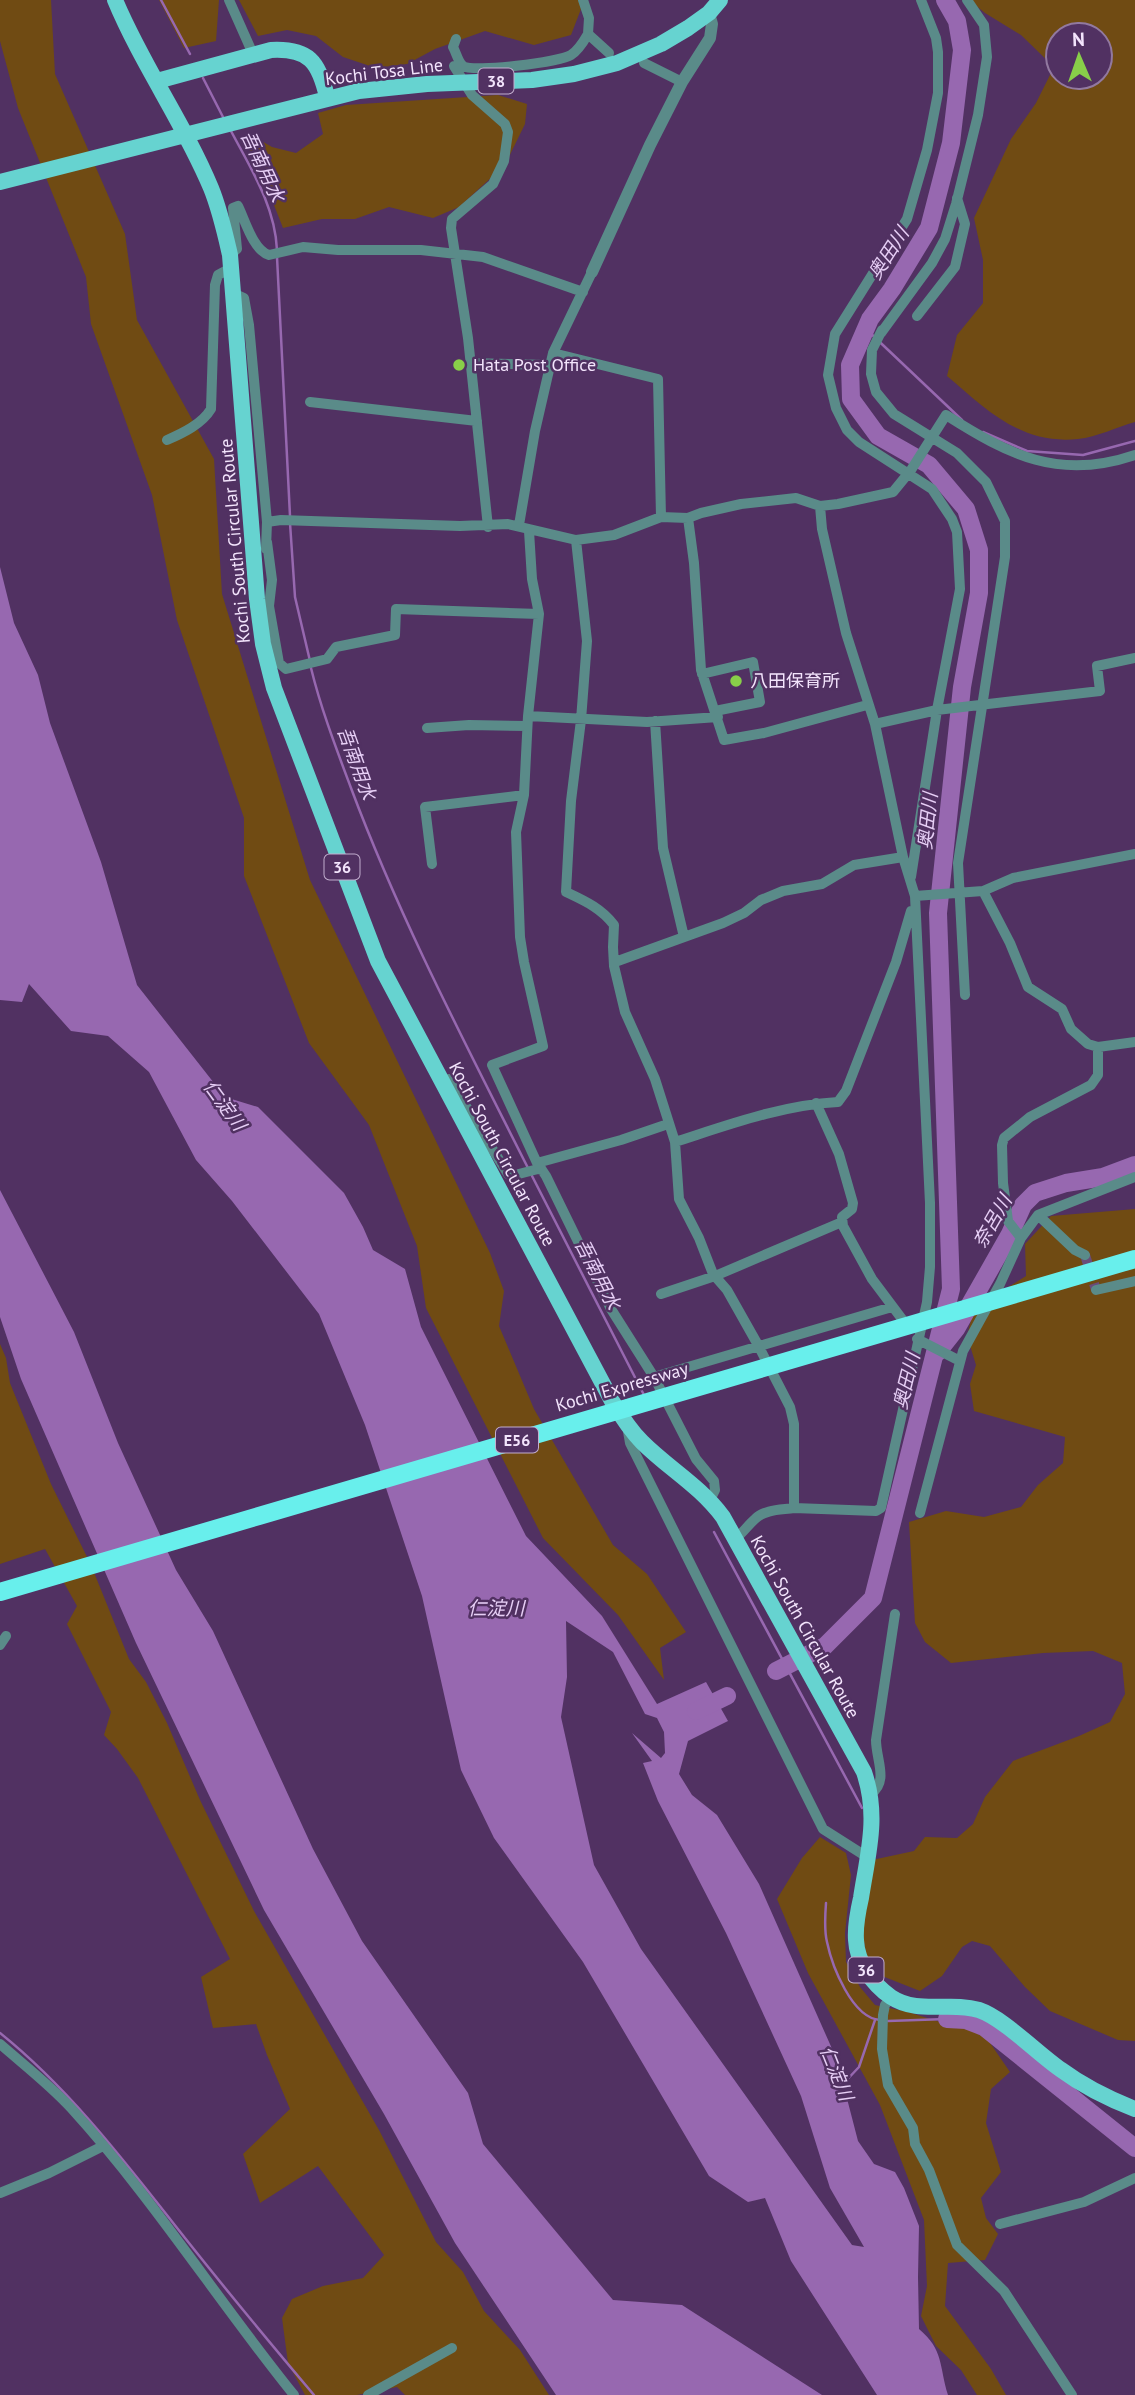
<svg xmlns="http://www.w3.org/2000/svg" width="1135" height="2395" font-family="'PT Sans','Noto Sans JP',sans-serif">
  <rect width="100%" height="100%" fill="#513162"/>
  <path fill="#704b13" fill-rule="evenodd" d="M0 0H51L55 74 125 234 137 320 214 459 222 594 310 880 490 1253 504 1291 499 1326 534 1409 613 1545 647 1574 686 1632 660 1648 664 1680 618 1615 543 1538 426 1308 417 1246 369 1125 309 1043 244 876V818L177 620 152 495 91 324 86 277 18 108 0 41Z
    M159 0H219L216 41 184 48Z
    M239 0H579L581 9 571 35 534 45 485 31 435 49 407 64 376 68 343 57 316 36 287 30 258 36Z
    M969 0H1135V422C1117 427 1097 437 1078 439 1021 445 987 410 947 376L957 335 983 303V260L974 218 1011 139 1036 103 1054 67 1021 35 985 13ZM1058 35H1100V77H1058Z
    M498 95 527 104 525 124 505 165 459 207 433 218 389 207 355 219H322L283 228 256 159 240 138 253 136 272 147 296 153 323 134 318 113 346 105Z
    M1135 1209V2041L1118 2040 1050 2011 1025 1987 990 1946 972 1941 962 1947 942 1976 920 1991 872 1972C856 1929 864 1903 872 1860L914 1851 925 1837 957 1838 973 1824 985 1797 1013 1761 1079 1736 1110 1722 1125 1694 1122 1663 1093 1651 1043 1653 951 1663 925 1642 915 1623 909 1522 946 1511 984 1517 1021 1507 1038 1485 1063 1463 1065 1437 974 1411 970 1384 976 1365 967 1336 974 1308 1026 1276 1025 1244 1051 1216Z
    M0 1344 6 1358 10 1383 51 1484 91 1565 129 1659 146 1682 167 1723 200 1800 254 1911 379 2130 436 2242 463 2272 484 2311 520 2350 549 2395H405L397 2387 357 2395H305L288 2363 282 2318 292 2299 323 2286 363 2278 384 2255 318 2166 260 2203 243 2154 290 2109 267 2055 256 2024 213 2028 201 1977 230 1959 138 1778 117 1749 104 1735 111 1712 67 1624 77 1606 45 1549 0 1564Z
    M820 1837 846 1853 851 1875 845 1933 846 1962 860 1987 875 2005 908 2012 940 2022 962 2025 986 2037 1010 2072 991 2089 986 2123 1001 2172 981 2198 986 2218 998 2234 985 2260 948 2263 945 2306 991 2369 1006 2395H977L961 2370 936 2346 921 2316 927 2286 924 2220 880 2105 808 1973 777 1899 802 1858Z"/>
  <path fill="#9768b0" fill-rule="evenodd" d="M0 567 14 623 38 675 50 723 101 862 137 985 225 1097 258 1107 344 1193 363 1227 373 1250 405 1269 421 1327 526 1536 602 1616 657 1704 706 1682 728 1721 688 1741 679 1774 692 1795 717 1815 759 1884 837 2060 858 2141 874 2164 895 2172 904 2188 919 2226 918 2277 919 2329C944 2350 939 2366 948 2395H877L791 2261 765 2198 748 2202 709 2176 583 1962 494 1838 461 1770 422 1596 365 1425 319 1314 232 1201 196 1160 149 1072 108 1036 71 1031 29 984 22 1002 0 1000ZM566 1621 613 1652 645 1714 657 1718 664 1732 665 1753 661 1758 632 1733 652 1761 643 1763 658 1801 726 1933 801 2096 830 2188 864 2247 852 2245 641 1949 594 1865 561 1717 567 1677Z
    M0 1190 74 1332 118 1443 176 1570 213 1631 313 1849 362 1941 468 2093 483 2144 613 2300 682 2305 822 2395H556L455 2243 384 2114 264 1910 136 1643 21 1379 0 1317Z"/>
  <g fill="none" stroke-linecap="round" stroke-linejoin="round">
    <path stroke="#9768b0" stroke-width="2.5" d="M161 0 190 54
      M203 78 224 119
      M231 131C251 169 275 206 277 250
      M277 257 290 516
      M866 329 962 420
      M983 432 1027 451 1083 455 1135 441
      M290 523 295 597 310 661
      M311 668C321 709 336 748 351 788 400 919 465 1043 528 1168
      M531 1174 644 1395
      M714 1532 862 1808
      M826 1903C825 1916 824 1930 827 1942 832 1966 852 2018 880 2020
      M888 2021 947 2019
      M0 2033C72 2091 128 2166 185 2238 227 2291 270 2343 314 2395
      M842 2085 859 2067 875 2020"/>
    <path stroke="#9768b0" stroke-width="18" d="M937 1353 956 1329 1010 1234 1023 1205 1035 1193 1066 1183 1103 1177 1135 1165
      M776 1671 825 1646 873 1598 951 1289 938 913 962 687 979 593V550L966 509 929 465 878 436 851 399 850 365 870 319 892 289 929 228 951 143 962 50 957 21 945 0
      M696 1711 727 1696
      M947 2019 966 2020 984 2027 1135 2148"/>
    <path stroke="#694c79" stroke-width="10" stroke-dasharray="10 5" stroke-linecap="butt" d="M1085 1255 1096 1290"/>
    <path stroke="#5a8b89" stroke-width="10" d="M229 0 253 54
      M583 0 589 18 588 34 609 53
      M456 39 453 47C456 52 458 62 463 66 473 73 560 62 571 55 579 50 584 41 588 34
      M644 63 682 82
      M454 66 472 95 505 124 508 132 504 161 493 184 452 219 451 228 468 338 488 527
      M230 255 237 249 233 208 238 206C245 220 253 250 269 255L303 247 338 250H421L483 257 583 292
      M233 293 244 298 249 325 267 522 266 549
      M917 316 955 267 965 224 957 198
      M882 330 872 350 871 374 876 392 894 414 957 453 986 482 1005 521V557L958 863 965 995
      M881 333 932 263 945 239 956 204 978 115 987 57 984 25 967 0
      M553 353 658 379 661 517
      M470 363 550 365
      M310 402 477 421
      M167 440C183 433 202 424 211 409L215 285 218 275 231 268
      M688 518 694 563 701 670 724 740 764 733 867 705
      M267 522 281 520 460 526 508 524 576 540 614 535 661 517 688 518 701 513 741 504 796 498 820 506 838 504 893 492 911 470 946 415C1009 455 1059 481 1135 455
      M519 525 535 431 553 353 592 272
      M529 531 532 579 539 614 528 716 524 795 516 832 520 937 524 962 543 1046 492 1065 537 1163 542 1170
      M576 540 587 641 581 720 571 801 566 892C585 901 601 908 614 925L613 947 614 966 625 1012 655 1079 675 1142 679 1199 699 1238 713 1274 727 1290 758 1345 790 1407 794 1424V1508C782 1510 765 1509 755 1519 748 1525 743 1533 735 1539
      M267 542 272 580 269 606 279 663 286 669 327 659 336 647 395 635 396 609 539 614
      M702 674 753 662 760 702 715 711
      M528 716 647 722 718 717
      M655 721 663 848 684 937
      M875 724 937 710 1100 691 1097 666 1135 658
      M427 728 469 725 527 726
      M432 864 425 807 524 795
      M911 877 937 710 960 589 957 532 952 519 932 489 859 442 847 430 836 408 828 375 835 334 907 219 927 150 938 93V52L936 38 921 0
      M983 891 1010 943 1028 987 1062 1009 1071 1029 1088 1044 1098 1047 1135 1042
      M915 896 983 891 1013 878 1135 854
      M615 962 723 923 744 913 761 900 783 891 822 884 854 865 903 857
      M449 1079 508 1174 511 1176 538 1169 542 1170 546 1176 611 1309 654 1377 696 1459 714 1481 715 1490 710 1500
      M816 1103 839 1154 853 1203 852 1209 842 1217 843 1226 872 1279 908 1327
      M675 1142C728 1125 782 1105 838 1102L846 1091 896 962 911 911
      M537 1163 621 1140 668 1124
      M1038 1215 1075 1250 1085 1255
      M1021 1238 1008 1221 1003 1183 1002 1145 1004 1138 1030 1117 1091 1085 1098 1075V1047
      M1096 1290 1135 1281
      M661 1294 715 1276 842 1222
      M917 1339 960 1361
      M654 1377 892 1307
      M627 1426 630 1443 823 1829 867 1857
      M794 1508 876 1511 881 1508 927 1302 930 1267V1203L915 896 903 857 875 724 846 633 822 529 820 506
      M920 1513 963 1351 1000 1284 1021 1238 1038 1215 1135 1177
      M0 1645 6 1636
      M871 1794C889 1781 876 1760 876 1740L895 1614
      M891 1997 885 2005 883 2015 882 2049 888 2085 913 2128 915 2144 929 2170 957 2245 1004 2291 1072 2395
      M0 2044C24 2065 50 2085 71 2108 153 2198 218 2301 294 2395
      M0 2193 49 2173 103 2146
      M1000 2224 1084 2202 1135 2178
      M368 2395 452 2348"/>
    <path stroke="#5a8b89" stroke-width="12" d="M592 272 650 145 682 82 710 38 712 24 709 13"/>
    <path stroke="#66d3d0" stroke-width="16" d="M115 0C142 65 184 123 211 188 220 210 225 233 230 255L257 599 263 644 274 688 378 961 612 1401C621 1416 630 1430 642 1442 669 1469 699 1485 723 1517L864 1772C879 1816 868 1853 861 1898 858 1911 855 1926 856 1940 857 1962 872 1984 891 1997 918 2015 950 2001 979 2010 1003 2018 1037 2053 1060 2069 1083 2086 1109 2099 1135 2109
      M157 81 271 50C309 48 319 62 327 97
      M0 182 359 91 427 84 532 80 574 74 617 63 661 44 688 28 709 13 720 0"/>
    <path stroke="#68efec" stroke-width="18" d="M0 1592 1135 1259"/>
  </g>
  <g fill="#88cf49" stroke="#513162" stroke-width="2.5">
    <circle cx="459" cy="365" r="7"/>
    <circle cx="736" cy="681" r="7"/>
  </g>
  <g text-anchor="middle" stroke-width="5" stroke-linejoin="round" paint-order="stroke">
    <g fill="#513162" stroke="#c2aece" stroke-width="2">
      <rect x="478.5" y="68.5" width="35" height="25" rx="5"/>
      <rect x="324.5" y="854.5" width="35" height="25" rx="5"/>
      <rect x="496" y="1427.5" width="42" height="25" rx="5"/>
      <rect x="848.5" y="1957.5" width="35" height="25" rx="5"/>
    </g>
    <g font-size="16" font-weight="bold" fill="#f3e4fc">
      <text x="496" y="87">38</text>
      <text x="342" y="873">36</text>
      <text x="517" y="1446">E56</text>
      <text x="866" y="1976">36</text>
    </g>
    <g font-size="18" fill="#f3e4fc" stroke="#513162">
      <text transform="translate(384 72) rotate(-7)" y="6">Kochi Tosa Line</text>
      <text transform="translate(235 541) rotate(-95)" y="6">Kochi South Circular Route</text>
      <text transform="translate(502 1154) rotate(62)" y="6">Kochi South Circular Route</text>
      <text transform="translate(622 1387) rotate(-16)" y="6">Kochi Expressway</text>
      <text transform="translate(805 1627) rotate(61)" y="6">Kochi South Circular Route</text>
    </g>
    <g font-size="18" fill="#f3e4fc" stroke="#513162" text-anchor="start">
      <text x="473" y="371">Hata Post Office</text>
      <text x="750" y="687">八田保育所</text>
    </g>
    <g font-size="19" font-style="italic" fill="#e7cff6" stroke="#513162">
      <text transform="translate(263 166) rotate(65)" y="7">吾南用水</text>
      <text transform="translate(888 253) rotate(-57)" y="7">奥田川</text>
      <text transform="translate(357 763) rotate(70)" y="7">吾南用水</text>
      <text transform="translate(927 821) rotate(-84)" y="7">奥田川</text>
      <text transform="translate(225 1105) rotate(54)" y="7">仁淀川</text>
      <text transform="translate(992 1221) rotate(-60)" y="7">奈呂川</text>
      <text transform="translate(598 1274) rotate(63)" y="7">吾南用水</text>
      <text transform="translate(906 1381) rotate(-76)" y="7">奥田川</text>
      <text x="496" y="1615">仁淀川</text>
      <text transform="translate(837 2073) rotate(68)" y="7">仁淀川</text>
    </g>
  </g>
  <g transform="translate(1079 56) rotate(358)"><circle r="33" fill="#513162" stroke="#9279a0" stroke-width="2"/>
  <path d="M0-5L12 26L0 18L-12 26Z" fill="#88cf49"/>
  <text y="-10" font-size="19" font-weight="bold" text-anchor="middle" fill="#f3e4fc">N</text>
  </g>
</svg>
